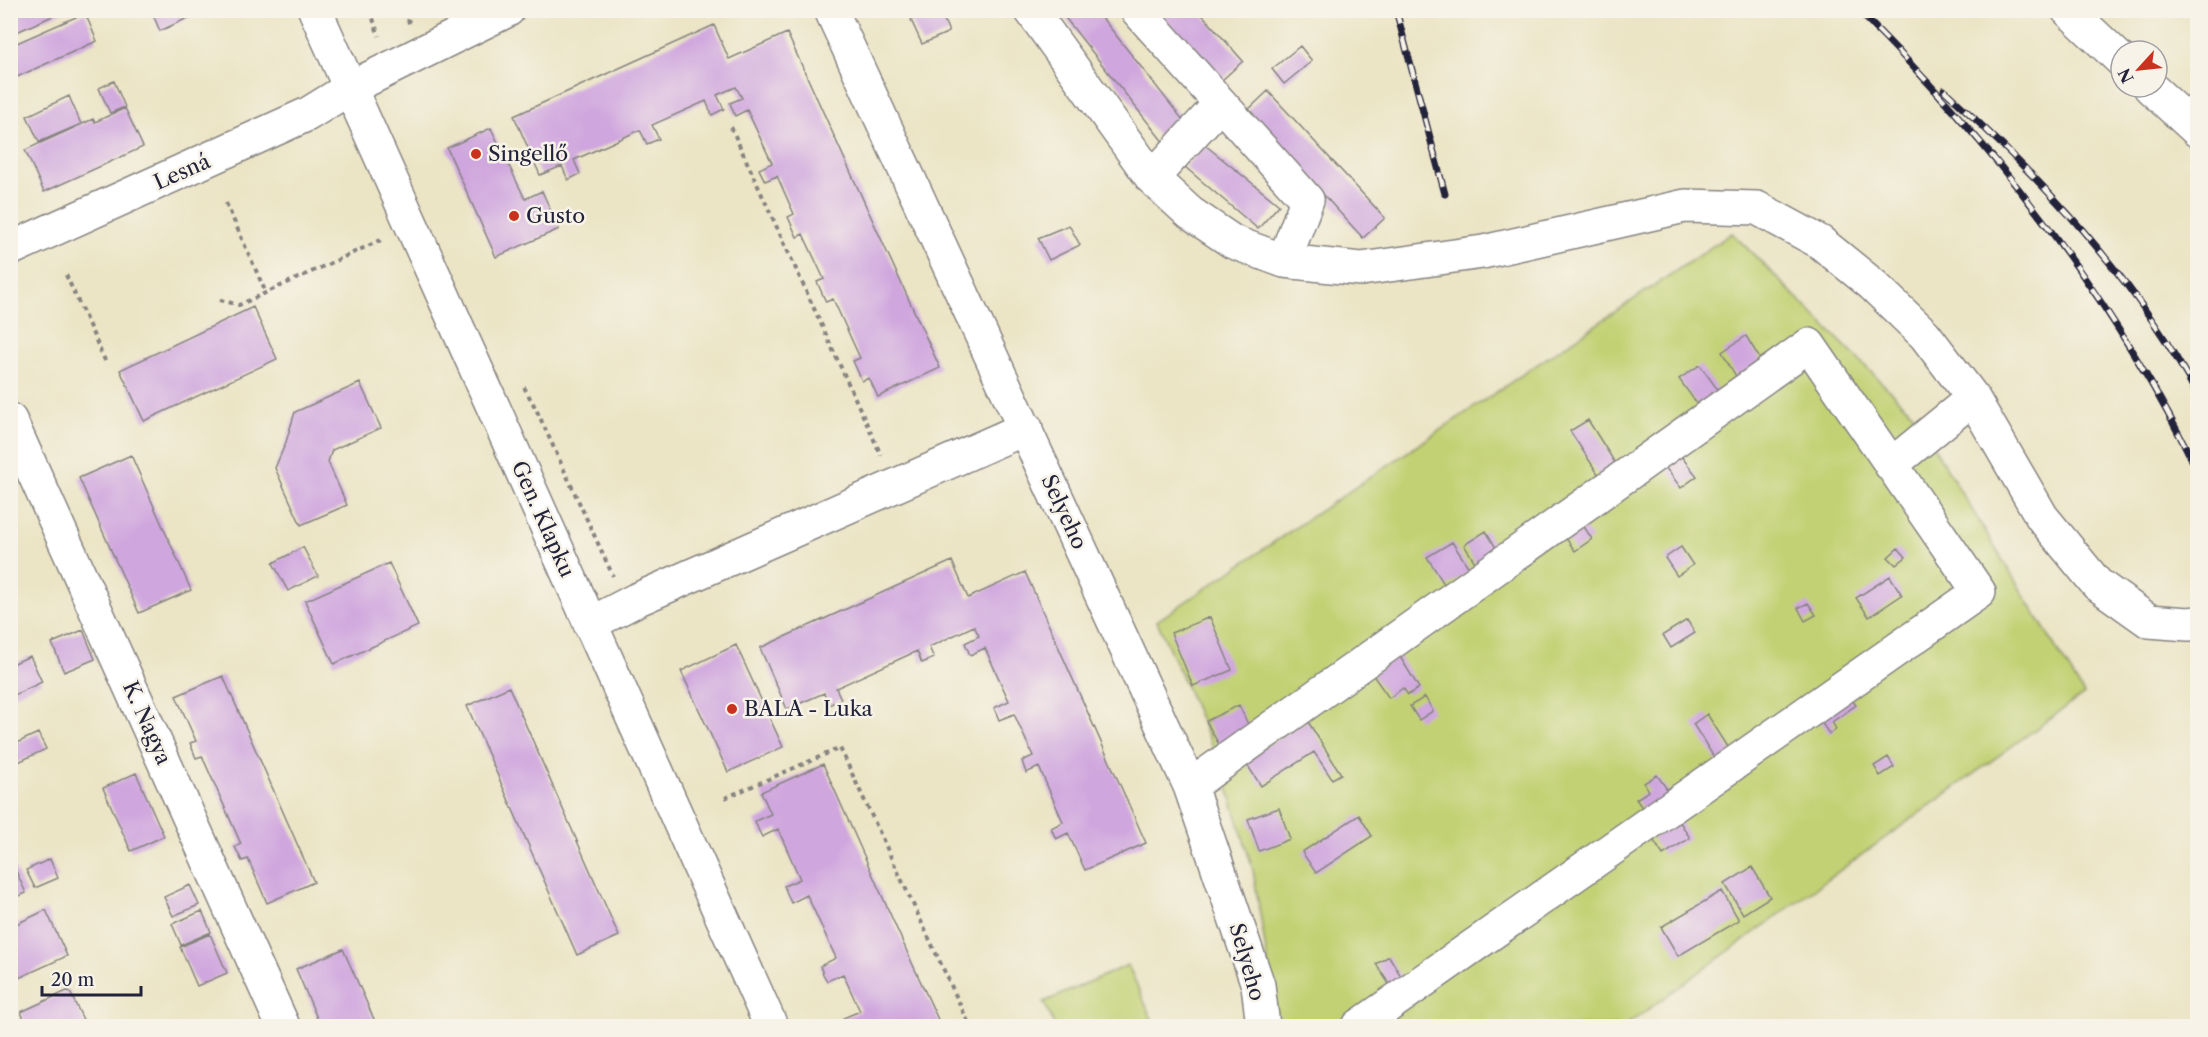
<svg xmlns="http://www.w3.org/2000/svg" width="2208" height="1037" font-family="'Libre Caslon Text',serif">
  <rect width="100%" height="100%" fill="#f7f3e8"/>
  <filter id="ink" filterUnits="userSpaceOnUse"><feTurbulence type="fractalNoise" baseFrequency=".0167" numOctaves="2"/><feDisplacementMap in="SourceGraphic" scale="12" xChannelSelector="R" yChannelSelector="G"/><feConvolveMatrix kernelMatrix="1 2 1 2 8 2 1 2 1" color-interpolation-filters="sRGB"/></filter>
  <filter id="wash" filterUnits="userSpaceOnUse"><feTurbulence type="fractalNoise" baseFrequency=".008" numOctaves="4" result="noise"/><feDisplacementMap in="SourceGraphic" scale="24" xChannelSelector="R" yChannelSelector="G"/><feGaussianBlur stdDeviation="1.35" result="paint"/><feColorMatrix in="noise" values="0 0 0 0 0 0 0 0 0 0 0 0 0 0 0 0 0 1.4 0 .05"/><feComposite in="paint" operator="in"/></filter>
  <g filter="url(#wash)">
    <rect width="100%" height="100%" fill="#ebe4c5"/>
    <path fill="#c2d173" stroke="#727a57" stroke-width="1.5" d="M1732 233 1915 416 2084 694 1625 1026H1278L1253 870 1222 768 1157 621Z
      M1128 965 1155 1026H1055L1044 1002Z"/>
    <g id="blocks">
      <path fill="#cfa6de" d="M10 10H66L10 35Z
        M151 10H205L160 31Z
        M931 10H940L949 32 922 44 911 20Z
        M1059 10H1096L1187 125 1164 143Z
        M1157 10H1198L1243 61 1221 81Z
        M85 13 97 41 10 80V46Z
        M714 25 729 59 787 33 940 368 878 397 869 378 862 381 853 361 860 358 833 299 826 302 817 282 824 279 803 234 797 237 788 217 794 214 777 176 765 181 759 169 772 163 747 110 735 116 730 103 742 98 736 87 717 95 724 109 712 115 706 101 652 125 659 139 647 144 640 130 574 160 580 174 568 180 562 166 540 175 514 116Z
        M1300 46 1312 61 1284 84 1272 69Z
        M114 81 125 107 110 113 99 88Z
        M1268 91 1385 218 1363 238 1247 111Z
        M69 96 81 124 39 142 27 116Z
        M125 108 143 147 44 192 25 150 93 119 95 122Z
        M491 128 525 199 542 191 559 229 496 257 447 148Z
        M1205 145 1279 205 1258 229 1185 167Z
        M1069 225 1080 245 1049 260 1038 238Z
        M253 307 277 359 144 421 120 370Z
        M1746 336 1762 362 1737 378 1722 352Z
        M1700 365 1720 393 1700 408 1679 379Z
        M360 383 381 428 332 450 328 462 347 505 301 525 275 468 286 442 295 412Z
        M1588 420 1617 466 1600 477 1570 431Z
        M131 455 191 590 139 613 79 478Z
        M1680 455 1697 476 1681 488 1665 467Z
        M1581 522 1592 539 1575 551 1563 534Z
        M1486 531 1499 553 1478 567 1464 545Z
        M1452 542 1471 571 1446 587 1427 557Z
        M303 547 318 576 288 591 273 563Z
        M1681 547 1693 565 1677 576 1665 558Z
        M1898 548 1906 557 1896 565 1888 557Z
        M952 561 968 598 1025 572 1146 843 1085 870 1068 833 1056 839 1051 828 1063 822 1039 767 1026 773 1022 761 1033 756 1014 714 999 720 994 708 1009 701 985 648 970 655 965 643 979 636 974 626 929 647 934 658 922 663 917 651 836 688 841 699 829 705 824 693 787 709 760 648Z
        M389 563 418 626 334 664 305 601Z
        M1890 576 1902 595 1869 617 1856 598Z
        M1808 603 1816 615 1805 621 1798 608Z
        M1210 617 1232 670 1193 686 1171 633Z
        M1687 620 1695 633 1671 648 1663 635Z
        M83 630 95 659 64 672 52 643Z
        M736 645 783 747 728 772 681 671Z
        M1399 655 1419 688 1408 695 1403 688 1389 698 1372 674Z
        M30 656 42 682 10 697V665Z
        M223 676 314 882 267 903 248 859 242 861 235 847 241 844 202 756 196 758 190 743 196 741 176 696Z
        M509 687 619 936 577 955 467 706Z
        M1425 697 1433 711 1419 720 1410 706Z
        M1850 697 1856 705 1832 722 1836 729 1829 734 1819 719Z
        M1239 705 1251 731 1222 750 1206 721Z
        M1707 714 1732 753 1717 762 1693 724Z
        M1307 720 1341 774 1332 779 1314 752 1261 786 1244 760Z
        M38 733 46 749 10 766V746Z
        M1888 757 1894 767 1880 776 1874 766Z
        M823 764 913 965 941 1026H848L843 1018 860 1011 843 974 827 981 823 974 820 966 836 958 807 895 791 903 784 886 800 879 778 829 762 837 758 829 755 821 771 814 761 792Z
        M136 773 164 836 131 851 103 788Z
        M1657 775 1671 795 1645 812 1636 799 1649 791 1644 783Z
        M1279 808 1290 839 1259 851 1248 819Z
        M1359 815 1372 836 1316 873 1302 852Z
        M1680 822 1690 838 1663 855 1652 838Z
        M10 858 26 893 10 900Z
        M50 859 58 878 35 888 26 870Z
        M1752 867 1770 897 1743 914 1725 884Z
        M190 885 199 905 173 916 164 897Z
        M1722 891 1739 920 1678 956 1661 927Z
        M46 910 67 956 12 981 10 927Z
        M202 911 211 932 181 945 172 924Z
        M210 934 227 973 197 986 180 947Z
        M343 949 377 1026H321L320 1025 296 969Z
        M1389 956 1405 983 1393 990 1376 964Z
        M69 990 86 1026H27L21 1012Z"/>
    </g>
  </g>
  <g filter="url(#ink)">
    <use href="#blocks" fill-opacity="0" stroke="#868380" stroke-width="1.5"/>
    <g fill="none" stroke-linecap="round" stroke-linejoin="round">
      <defs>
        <path id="minor" d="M315 10 771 1026
          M831 10 1190 786 1258 985 1263 1026
          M1031 10 1152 178 1190 213 1233 242 1284 261 1361 269 1483 252 1685 206 1757 208 1820 242 1873 285 1925 335 1973 398 2042 517 2097 584 2149 621 2188 624 2198 623
          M1137 10 1307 200 1284 261
          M2068 10 2121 60
          M2150 87 2198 131
          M1152 178 1220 104
          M10 249 308 114 350 88 508 10
          M10 420 283 1026
          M1891 465 1973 398
          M590 624 636 600 1026 428
          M1190 786 1809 345 1979 592 1359 1026"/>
      </defs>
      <use href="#minor" stroke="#868380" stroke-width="36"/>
      <path stroke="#868380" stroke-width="4" stroke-dasharray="4.5 4.5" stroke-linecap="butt" d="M370 10 379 36
        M407 10 409 24
        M731 127 881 455
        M226 203 266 293
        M66 275 107 365
        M220 300 239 305 381 240
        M524 387 536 409 613 576
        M725 798 840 748 970 1026"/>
      <use href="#minor" stroke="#fff" stroke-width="33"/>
      <defs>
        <path id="rail" d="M1396 10 1445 194
          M1858 10C1995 146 2114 298 2198 472
          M1944 90C2042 180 2135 277 2198 396"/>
      </defs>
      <use href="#rail" stroke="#22223b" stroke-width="7"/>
      <use href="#rail" stroke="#f7f3e8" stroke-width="4.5" stroke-dasharray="14" stroke-linecap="butt"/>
    </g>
  </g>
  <g fill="#c8321e" stroke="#f7f3e8" stroke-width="2">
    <circle cx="476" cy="154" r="6"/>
    <circle cx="514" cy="216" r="6"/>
    <circle cx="732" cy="709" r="6"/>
  </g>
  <g text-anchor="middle" stroke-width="5" stroke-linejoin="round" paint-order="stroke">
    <g font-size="21" fill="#22223b" stroke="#f7f3e8" text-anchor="start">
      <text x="488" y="161">Singellő</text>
      <text x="526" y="223">Gusto</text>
      <text x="744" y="716">BALA - Luka</text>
    </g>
    <g font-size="21" fill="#22223b" stroke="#f7f3e8">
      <text transform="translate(182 172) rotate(-24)" y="7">Lesná</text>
      <text transform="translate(1064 512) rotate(65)" y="7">Selyeho</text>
      <text transform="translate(543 519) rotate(66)" y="7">Gen. Klapku</text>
      <text transform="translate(147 723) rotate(66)" y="7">K. Nagya</text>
      <text transform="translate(1247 962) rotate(74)" y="7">Selyeho</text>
    </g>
  </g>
  <rect width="2208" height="1037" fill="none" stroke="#f7f3e8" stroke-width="36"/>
  <g transform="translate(2139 69) rotate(243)"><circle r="28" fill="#f7f3e8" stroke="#a29fa3" stroke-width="1.5"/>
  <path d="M0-4.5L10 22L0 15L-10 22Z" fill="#c8321e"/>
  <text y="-9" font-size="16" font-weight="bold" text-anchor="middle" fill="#22223b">N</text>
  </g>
  <path d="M42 986v9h99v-9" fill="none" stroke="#22223b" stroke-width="3"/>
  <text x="51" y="986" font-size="18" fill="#22223b" stroke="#f7f3e8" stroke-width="4.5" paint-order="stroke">20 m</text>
</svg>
